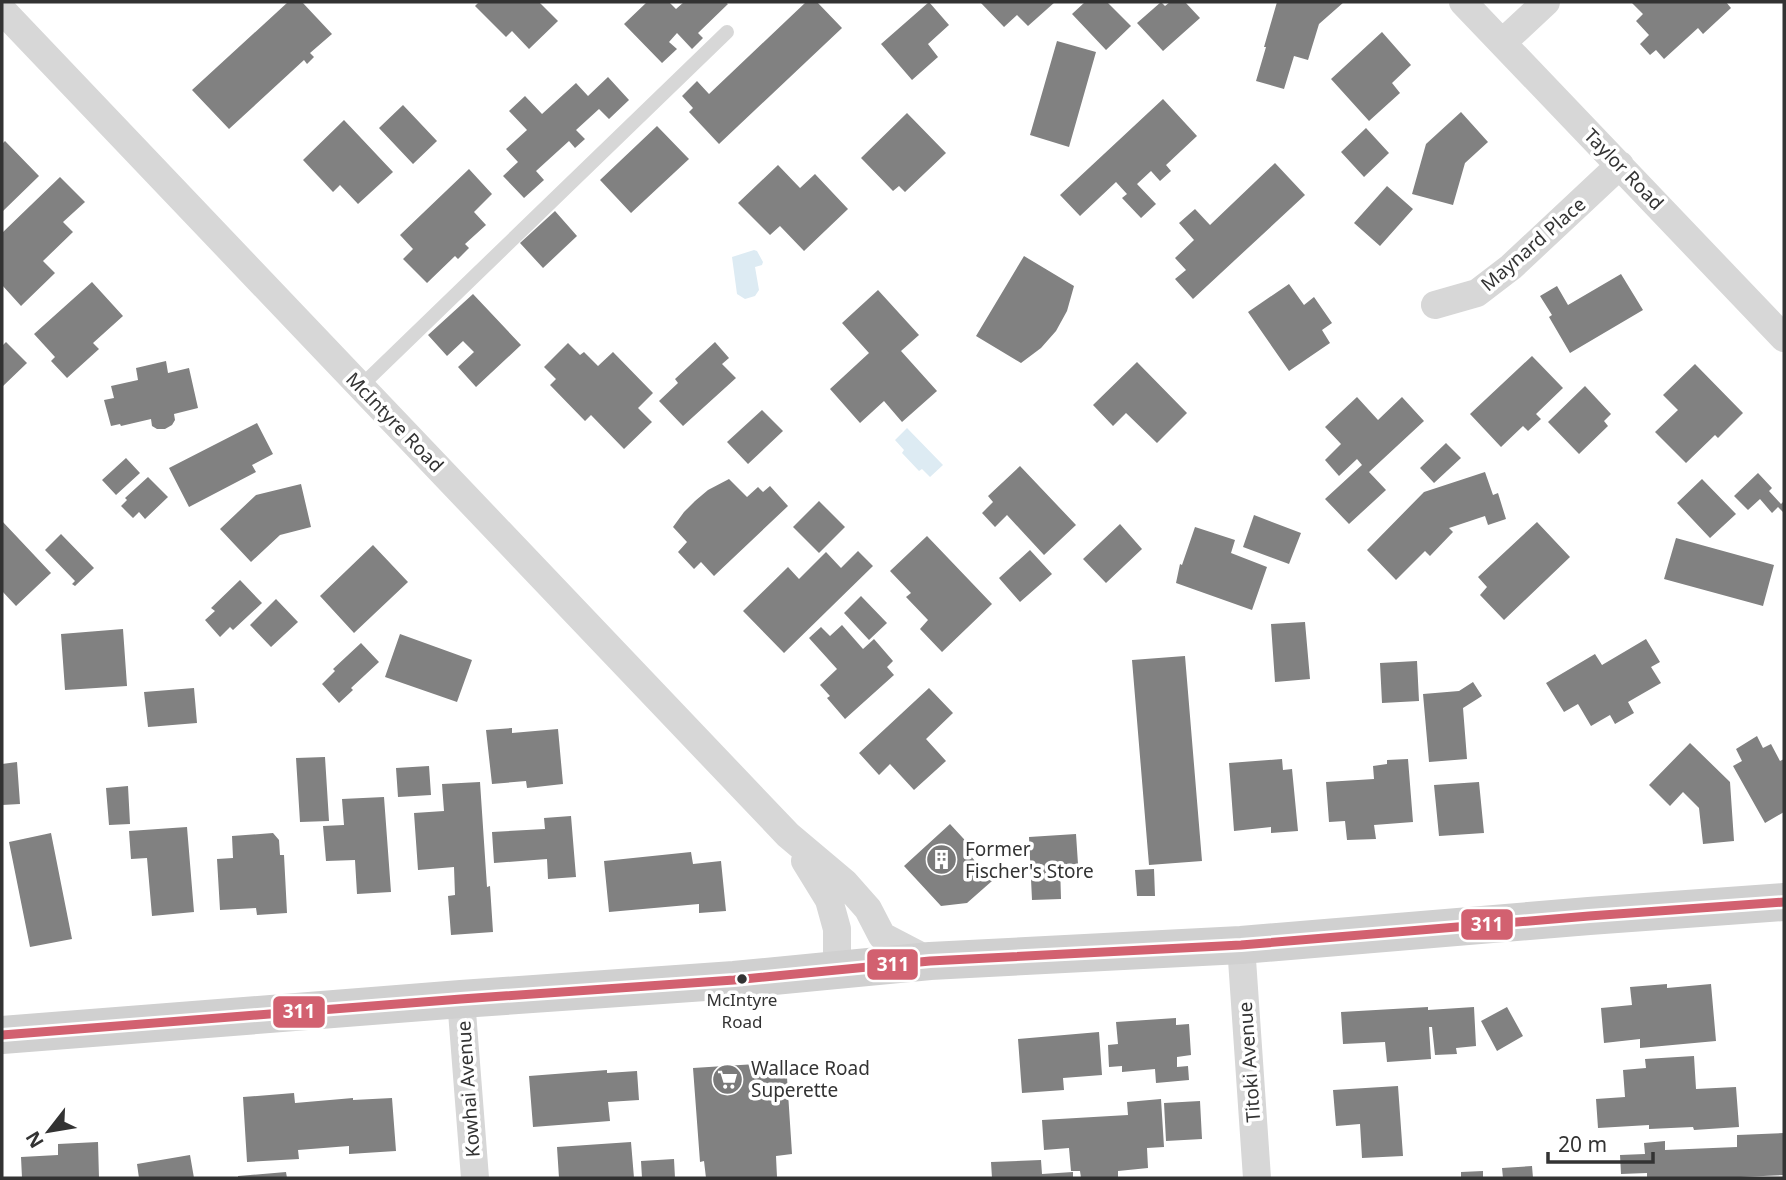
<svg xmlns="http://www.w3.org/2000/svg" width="1786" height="1180" font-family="'Noto Sans',sans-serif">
  <rect width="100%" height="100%" fill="#fff"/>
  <path fill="#ddebf3" d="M754 250 757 251 763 262 762 265 755 267 759 290 755 296 745 299 737 294 732 257Z
    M907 428 943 465 930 477 922 469 919 471 902 453 904 450 895 440Z"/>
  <path fill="#818181" d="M288 2H302L332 34 310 53 314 57 307 64 304 60 229 129 192 90Z
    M479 2H539L558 21 529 49 512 31 506 37 475 6Z
    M647 2H669L676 9 684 2H725L728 4 698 33 703 38 692 49 677 33 669 42 677 49 662 63 624 24Z
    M806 2H817L842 28 719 144 689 112 693 108 682 96 697 81 709 94Z
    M929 2 949 25 928 44 938 57 912 80 881 44Z
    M980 2H1055L1028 26 1017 15 1004 27Z
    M1085 2H1107L1131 26 1106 50 1072 14Z
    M1161 2 1165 6 1170 2H1185L1200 18 1163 51 1137 23Z
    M1277 2H1344L1319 24 1308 60 1294 56 1284 89 1256 81 1266 47H1264Z
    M1631 2H1726L1731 8 1703 34 1698 28 1664 59 1656 50 1650 55 1640 44 1649 35 1636 21 1643 14Z
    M1382 32 1411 65 1392 83 1400 93 1369 121 1331 79Z
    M1057 41 1096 52 1069 147 1030 135Z
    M608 77 629 100 609 119 599 109 576 130 585 139 575 148 569 141 536 171 544 180 524 198 503 176 518 162 506 149 527 130 509 111 525 96 542 114 576 83 588 96Z
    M1163 99 1197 136 1166 165 1171 171 1160 181 1151 171 1137 184 1156 204 1141 218 1122 198 1127 194 1116 182 1080 216 1060 195Z
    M403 105 437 141 413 164 379 128Z
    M1461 112 1488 142 1465 163 1453 205 1412 194 1426 144Z
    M907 113 946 153 905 192 899 186 893 191 861 158Z
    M344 120 393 172 358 204 340 185 333 192 303 160Z
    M657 126 689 159 631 213 600 180Z
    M1366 128 1389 153 1364 177 1341 152Z
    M5 141 39 176 2 212V144Z
    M1275 163 1305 195 1193 299 1175 279 1186 270 1175 258 1194 240 1179 223 1195 209 1210 225Z
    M778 165 800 188 815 174 848 209 804 251 780 226 770 235 738 203Z
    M469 169 492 194 474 212 486 225 465 244 469 248 458 259 455 256 427 283 403 259 413 249 400 235Z
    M60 177 85 202 63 222 73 232 43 261 55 273 21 306 2 285V233Z
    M1387 186 1413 209 1380 246 1354 223Z
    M555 211 577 236 543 268 520 243Z
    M1024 256 1074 286 1067 311 1056 331 1041 348 1021 363 976 336Z
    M1621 274 1643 310 1570 353 1549 317 1552 315 1540 296 1557 286 1568 305Z
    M92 282 123 316 93 343 99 349 67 378 51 361 55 357 34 334Z
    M1289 284 1304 305 1314 297 1332 323 1322 330 1330 343 1289 371 1248 312Z
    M878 290 919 335 901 351 937 391 902 422 884 401 860 423 830 389 869 353 842 323Z
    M473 294 521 345 476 387 458 367 474 352 463 341 447 356 428 335Z
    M6 342 27 363 2 387V346Z
    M715 342 729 358 722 364 736 378 683 426 659 401 678 383 675 379Z
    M568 343 580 355 584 352 598 366 613 352 653 393 638 408 652 422 624 449 591 415 585 421 550 385 556 379 544 367Z
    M1532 356 1563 388 1536 414 1541 419 1528 431 1523 426 1501 447 1470 414Z
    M166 361 168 373 189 368 198 408 174 414 175 420 172 425 165 429H157L152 426 151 419 121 426 120 424 111 426 104 400 114 398 111 386 138 380 136 368Z
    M1137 362 1187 413 1157 443 1126 413 1113 426 1093 405Z
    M1695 364 1743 413 1718 438 1715 435 1686 463 1655 432 1678 410 1663 395Z
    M1585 386 1611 414 1604 421 1608 426 1579 454 1548 422Z
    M1357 397 1378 420 1402 397 1424 421 1369 472 1386 490 1349 524 1325 499 1362 465 1357 459 1339 476 1325 460 1341 444 1325 427Z
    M762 410 783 431 748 464 727 442Z
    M257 423 273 454 252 465 256 472 189 507 169 468Z
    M1446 443 1461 458 1434 483 1420 468Z
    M126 458 140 473 116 495 102 480Z
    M1020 466 1076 525 1044 555 1007 515 995 527 982 513 993 502 988 496Z
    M1485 472 1493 495 1498 493 1506 519 1488 525 1485 516 1449 528 1453 532 1430 556 1425 551 1396 580 1367 550 1424 492Z
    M1758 473 1772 488 1769 491 1781 504 1784 501V513L1778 507 1772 513 1760 499 1748 510 1734 496Z
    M148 477 168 497 145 519 139 512 133 518 121 506 127 500 125 498Z
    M729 479 747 497 758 487 763 492 770 486 788 506 714 576 701 562 694 569 678 552 687 542 673 527 684 512 695 501 708 490Z
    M1702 479 1736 514 1710 538 1677 503Z
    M301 484 311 527 280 535 251 562 220 529 256 495Z
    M819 501 845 527 819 553 793 527Z
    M1254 515 1301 533 1289 564 1243 547Z
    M2 521 51 573 16 606 2 591Z
    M1537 522 1570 557 1504 620 1480 595 1487 587 1478 577Z
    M1120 524 1142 549 1106 583 1083 559Z
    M1195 527 1235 540 1231 553 1267 567 1252 610 1176 583 1180 564 1182 565Z
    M61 534 94 568 75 586 72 584 75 581 45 550Z
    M927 536 992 604 942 652 920 629 928 620 906 597 911 593 890 571Z
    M1676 538 1774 565 1763 606 1664 579Z
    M373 545 408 582 354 633 320 596Z
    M1030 550 1052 574 1020 602 999 578Z
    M858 551 873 566 784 653 743 611 788 567 799 579 826 552 841 568Z
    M240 580 262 603 233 630 230 627 220 637 205 620 215 611 211 608Z
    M861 596 887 623 869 640 844 613Z
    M276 599 298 622 271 647 250 625Z
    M1305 622 1310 679 1275 682 1271 624Z
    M842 625 863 649 874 639 893 661 887 667 894 675 845 719 827 698 830 696 820 685 837 669 809 638 821 627 830 636Z
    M123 629 127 686 65 690 61 634Z
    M400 634 472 660 457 702 385 677Z
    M1646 639 1660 662 1651 667 1661 683 1628 702 1634 713 1615 724 1610 715 1591 726 1578 704 1564 712 1546 683 1595 654 1602 665Z
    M361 643 379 662 351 688 353 690 339 703 322 684 335 671 333 669Z
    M1185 656 1202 861 1149 865 1132 660Z
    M1417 661 1419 701 1382 703 1380 663Z
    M1473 682 1482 696 1463 708 1467 759 1429 762 1423 694 1459 691Z
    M194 688 197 723 148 727 144 692Z
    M929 688 953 713 926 739 946 761 914 790 890 764 879 775 859 753Z
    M512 728V733L558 729 563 784 527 788 526 781 492 784 486 730Z
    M1757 736 1763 748 1771 744 1780 761 1784 759V812L1765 823 1733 766 1742 761 1736 749Z
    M1690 743 1730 782 1734 841 1703 844 1699 808 1683 792 1670 806 1649 785Z
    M325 757 329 821 300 822 296 758Z
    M1282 759 1283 770 1292 769 1298 831 1271 833V827L1234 831 1229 763Z
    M1408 759 1413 822 1374 825 1376 839 1347 840 1345 821 1329 822 1326 782 1374 779 1373 766 1387 764V760Z
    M17 762 20 804 2 805V764Z
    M429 766 431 795 398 797 396 768Z
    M480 782 487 887 490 886 493 932 451 935 448 896 455 895 454 867 418 870 414 813 444 811 442 784Z
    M1479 782 1484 833 1439 836 1434 785Z
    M128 786 130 824 109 825 106 788Z
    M384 797 391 892 357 894 355 860 326 861 323 826 344 825 342 799Z
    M571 816 576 877 548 879 547 859 494 863 492 832 545 829 544 818Z
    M950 824 974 850 969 854 992 881 967 903 941 906 904 866Z
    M187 827 194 912 152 916 147 858 131 859 129 831Z
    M51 833 72 939 30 947 9 842Z
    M273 833 279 840 280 855H284L287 913 257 915 256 908 220 910 217 859 233 858 232 836Z
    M1076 834 1078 864 1060 865 1061 899 1032 900 1029 837Z
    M691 852 693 864 721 861 726 911 699 913V904L609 912 604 861Z
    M1154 869 1155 896H1137L1135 870Z
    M1667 984V988L1711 984 1716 1041 1640 1048V1039L1604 1043 1601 1008 1632 1005 1630 987Z
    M1428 1007V1010L1474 1007 1476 1046 1456 1048 1457 1054 1435 1055 1432 1027H1429L1431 1059 1387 1062 1385 1042 1343 1044 1341 1012Z
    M1507 1007 1523 1036 1497 1051 1481 1021Z
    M1176 1018V1025L1189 1024 1191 1055 1177 1057V1067L1188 1066 1189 1080 1156 1083 1155 1069 1122 1072V1066L1109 1067 1108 1045 1118 1044 1116 1022Z
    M1099 1032 1102 1075 1063 1078 1064 1090 1022 1093 1018 1039Z
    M1694 1056 1696 1089 1736 1087 1739 1127 1694 1130 1693 1127 1649 1129V1125L1598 1128 1596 1099 1625 1097 1623 1070 1646 1068 1645 1059Z
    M786 1062 792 1154 776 1156 777 1177 706 1178 704 1161 700 1162 693 1068Z
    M607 1070V1073L637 1071 639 1100 608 1102 610 1121 533 1127 529 1076Z
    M1398 1086 1403 1156 1362 1158 1360 1124 1336 1126 1333 1090Z
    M294 1093 295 1103 353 1098V1100L392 1098 396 1151 349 1154V1146L298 1150 299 1159 247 1162 243 1097Z
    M1161 1099 1164 1147 1147 1148 1148 1168 1118 1171V1178H1081L1080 1171H1071L1069 1148 1044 1150 1042 1120 1128 1115 1127 1102Z
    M1200 1101 1202 1139 1166 1141 1164 1103Z
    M1784 1133V1175L1718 1178H1647V1173L1621 1174 1620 1155 1645 1154 1644 1143 1665 1141V1150L1737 1147V1135Z
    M98 1142 99 1178H22L21 1157 58 1155V1144Z
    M631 1142 634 1178H559L557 1147Z
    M190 1155 194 1178H139L137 1164Z
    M674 1159 675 1178H642L641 1161Z
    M1041 1160 1042 1174 1073 1172V1178H992L991 1162Z
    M1532 1166 1533 1178H1503L1502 1168Z
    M1483 1171V1178H1461V1172Z
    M286 1172 287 1178H238V1176Z"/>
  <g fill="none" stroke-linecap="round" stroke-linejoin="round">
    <path stroke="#d7d7d7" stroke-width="14" d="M361 386 727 32"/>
    <path stroke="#d7d7d7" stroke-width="28" d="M1463 2 1784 338
      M2 10 788 835 845 883 868 909 882 936 930 961
      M1502 43 1546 2
      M1435 305 1477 293 1511 267 1620 165
      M805 861 829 900 837 929V969
      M1241 945 1257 1178
      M461 999 475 1178"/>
    <path stroke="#d0d0d0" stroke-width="38" d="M2 1035 461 999 734 980 930 961 1241 945 1589 916 1784 902"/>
    <defs>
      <path id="bus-1" d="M2 1035 461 999 734 980 930 961 1241 945 1589 916 1784 902"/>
    </defs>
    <use href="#bus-1" stroke="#fff" stroke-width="14"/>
    <use href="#bus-1" stroke="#d26170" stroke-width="9"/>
  </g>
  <defs>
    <symbol id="building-disc" viewBox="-11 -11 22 22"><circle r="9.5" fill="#7a7a7a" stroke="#fff"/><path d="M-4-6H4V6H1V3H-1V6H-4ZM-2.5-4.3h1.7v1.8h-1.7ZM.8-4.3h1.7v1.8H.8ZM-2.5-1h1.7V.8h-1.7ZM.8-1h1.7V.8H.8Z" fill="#fff"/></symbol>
    <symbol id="supermarket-disc" viewBox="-11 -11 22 22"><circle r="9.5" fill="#7a7a7a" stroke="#fff"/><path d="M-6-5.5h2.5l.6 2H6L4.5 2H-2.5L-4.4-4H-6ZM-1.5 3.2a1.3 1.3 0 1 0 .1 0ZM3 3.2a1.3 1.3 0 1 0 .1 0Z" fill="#fff"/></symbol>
  </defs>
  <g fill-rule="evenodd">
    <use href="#building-disc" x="924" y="842" width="35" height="35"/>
    <use href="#supermarket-disc" x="710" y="1062" width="35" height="35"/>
  </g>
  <circle fill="#333" stroke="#fff" stroke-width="2.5" cx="742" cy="979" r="6"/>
  <g text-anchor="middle" stroke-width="7" stroke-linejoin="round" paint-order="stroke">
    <g font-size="17" fill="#333" stroke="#fff">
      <text x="742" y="1006">McIntyre<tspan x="742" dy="22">Road</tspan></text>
    </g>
    <g font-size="19" fill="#333" stroke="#fff">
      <text transform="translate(1624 169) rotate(46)" y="7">Taylor Road</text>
      <text transform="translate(1533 244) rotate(-41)" y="7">Maynard Place</text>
      <text transform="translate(395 422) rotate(46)" y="7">McIntyre Road</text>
      <text transform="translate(1249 1062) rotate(-94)" y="7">Titoki Avenue</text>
      <text transform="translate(468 1089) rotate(-94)" y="7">Kowhai Avenue</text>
    </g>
    <g font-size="19" fill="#333" stroke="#fff" text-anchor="start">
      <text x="965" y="856">Former<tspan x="965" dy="22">Fischer's Store</tspan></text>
      <text x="751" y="1075">Wallace Road<tspan x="751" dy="22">Superette</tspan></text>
    </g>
  </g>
  <g stroke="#fff" stroke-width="2.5">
    <rect x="1460" y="908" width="54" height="33" rx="7" fill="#d26170"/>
    <rect x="866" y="948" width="53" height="33" rx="7" fill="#d26170"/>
    <rect x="272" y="995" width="54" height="34" rx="7" fill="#d26170"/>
  </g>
  <g font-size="19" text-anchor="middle" font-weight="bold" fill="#fff">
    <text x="1487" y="931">311</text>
    <text x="893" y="971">311</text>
    <text x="299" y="1018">311</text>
  </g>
  <rect width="1786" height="1180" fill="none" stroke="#333333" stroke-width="7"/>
  <g transform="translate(49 1131) rotate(239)" stroke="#ffffff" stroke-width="5" paint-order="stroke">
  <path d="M0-5L12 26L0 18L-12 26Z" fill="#333333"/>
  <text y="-10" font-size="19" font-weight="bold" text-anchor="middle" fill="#333333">N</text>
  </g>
  <path d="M1548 1152v10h105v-10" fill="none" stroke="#333333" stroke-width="3.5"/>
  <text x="1558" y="1152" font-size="21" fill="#333333" stroke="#ffffff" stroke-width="5" paint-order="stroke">20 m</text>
</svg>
